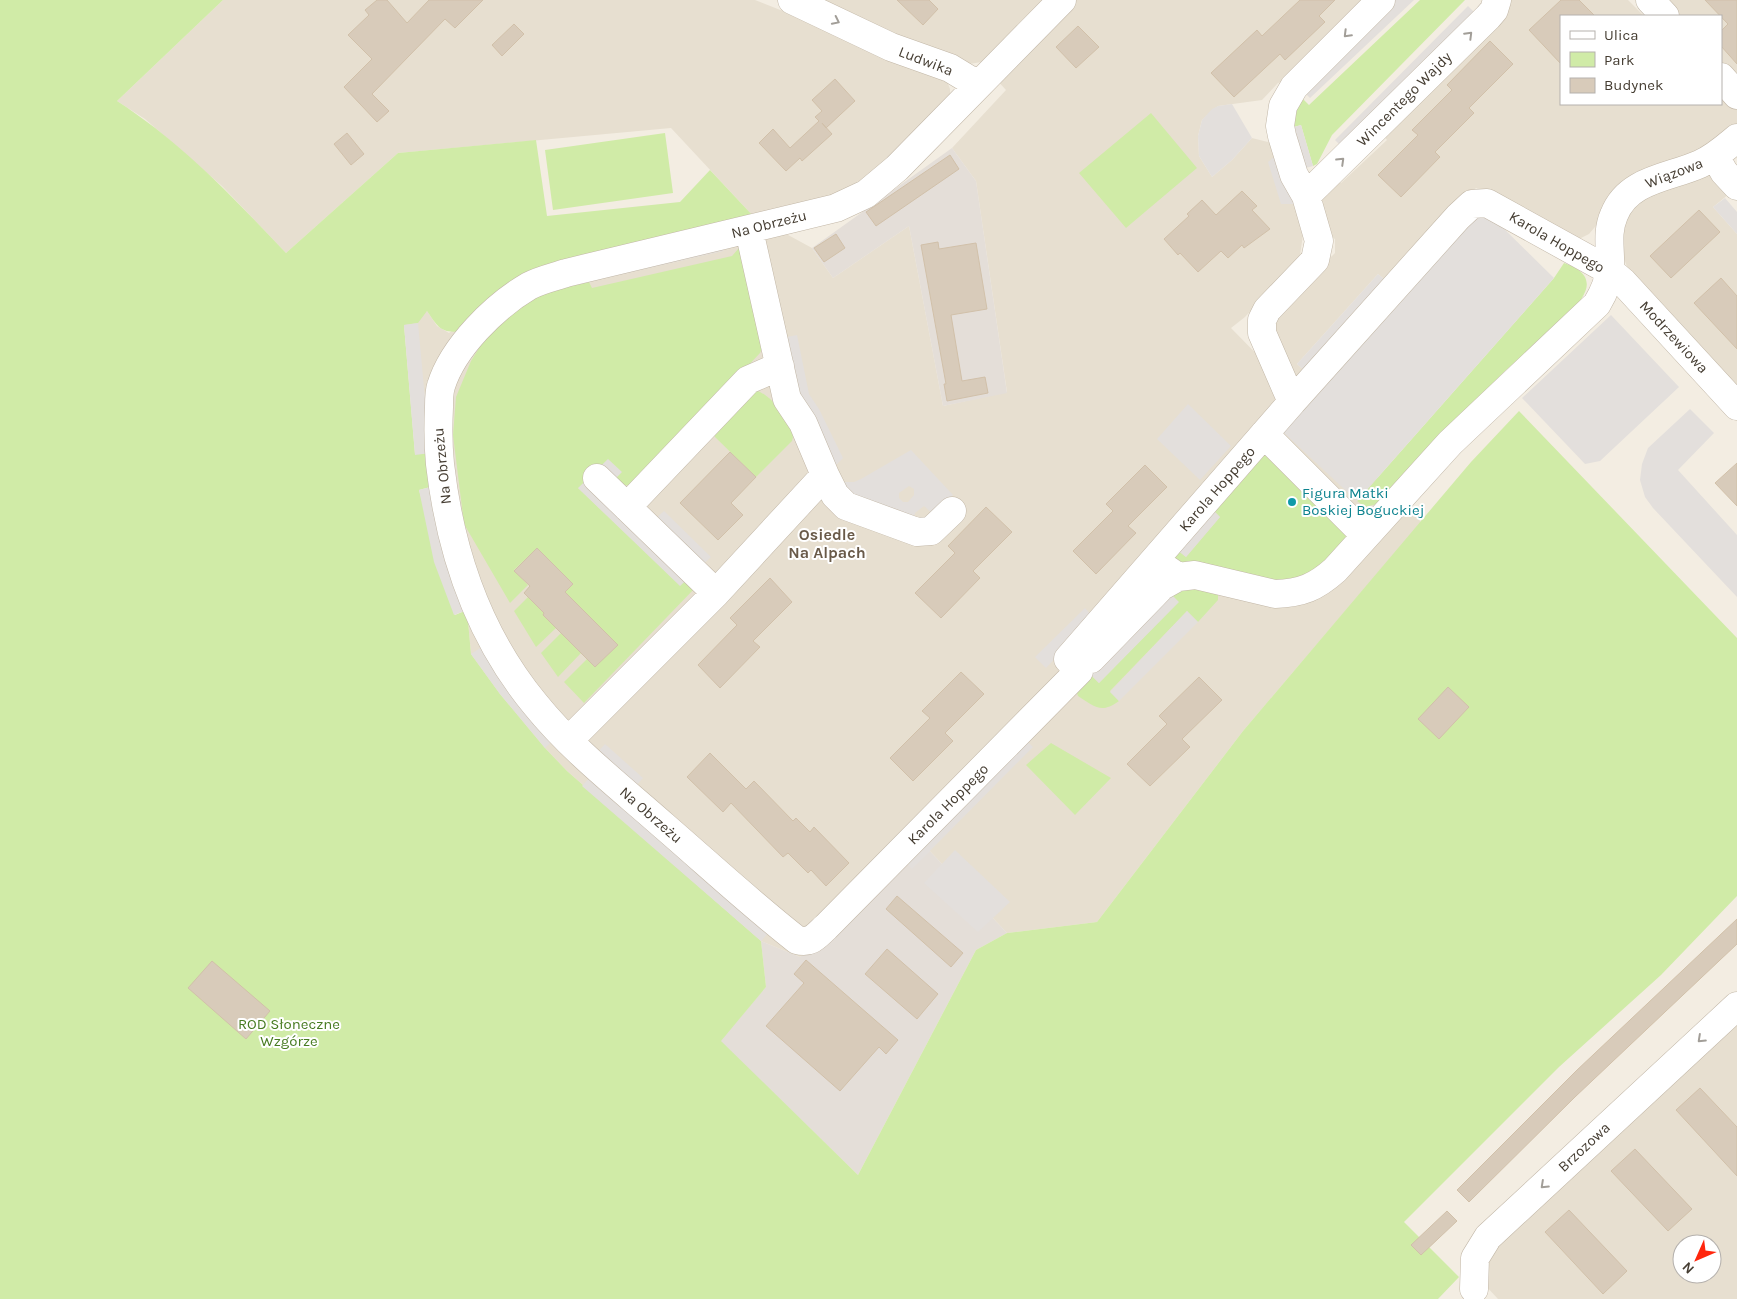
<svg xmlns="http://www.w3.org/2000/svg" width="1737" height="1299" font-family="Karla,sans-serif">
  <rect width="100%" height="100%" fill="#f3ede2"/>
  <path fill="#e7dfd0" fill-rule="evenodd" d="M223 0H755L942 74 947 81 950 89V98L877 172 837 198 755 217 812 248 833 278 909 226 943 406 1007 392 976 181 952 148 1006 90 996 79 1073 0H1370L1289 80 1278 83 1262 100 1218 106 1202 120 1198 136 1199 156 1212 177 1232 160 1252 138 1276 144 1296 204 1303 235 1300 255 1288 271 1245 317 1231 328 1421 522 1243 731 1097 922 1007 933 927 848 800 957 761 941 567 771 545 748 500 694 471 654 467 610 404 325 427 311 437 326 449 333 525 273 754 217 671 128 398 153 286 253 222 186 145 119 117 101Z
    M812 0H1052L988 61 969 64 867 29Z
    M1502 0H1628L1644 16H1561V104H1721V85L1737 103V127L1600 221 1589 234 1579 239 1568 237 1476 188 1389 283 1378 274 1297 364 1307 373 1298 376 1292 373 1273 332 1274 314 1335 253V239L1330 236 1316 205 1332 181 1341 183 1387 140 1381 133Z
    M1658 0H1737V88L1721 70V16H1672Z
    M1710 172 1729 194 1713 207 1737 234V391L1630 274 1624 259 1620 236 1624 217 1635 201Z
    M1737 1015V1299H1498L1485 1285 1482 1260ZM1682 1244H1712V1274H1682Z"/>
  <path fill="#e4ded8" d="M952 148 976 181 1007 393 943 406 909 226 833 278 812 248Z
    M927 848 1007 933 976 950 858 1175 720 1041 766 987 761 941 800 957Z"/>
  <path fill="#d0eba7" d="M0 0H223L117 101C181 142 234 198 286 253L398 153 536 140 547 216 680 202 710 170 754 217 525 273 462 331C441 334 438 327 427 311L418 323 404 325 415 454 430 453 434 486 419 490 455 615 467 610 471 654 500 694 545 748 567 771 761 941 766 987 721 1041 858 1175 976 950 1007 933 1097 922 1243 731 1471 462 1519 411 1737 638V896L1661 975 1559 1067 1404 1222 1459 1277 1438 1299H0Z
    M1420 0H1465L1332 135 1317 164 1313 166 1301 125 1287 129 1296 92 1309 105Z
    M1151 113 1197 168 1126 228 1079 173Z
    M665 133 673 193 553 210 545 150Z
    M739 248 763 346 760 353 641 480 632 485 578 488 680 585 689 577 695 588 584 703 564 682 587 659 595 667 565 592 572 584 537 548 514 570 528 585 510 603 464 524 453 435 456 397 471 361 484 340 509 315 525 303 550 291 589 282 592 288 732 256Z
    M1564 263C1577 267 1592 276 1585 292 1575 317 1525 352 1504 372 1460 415 1419 461 1377 504L1365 507 1357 501 1554 278Z
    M758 391C772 397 798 425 792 441L756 477 715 437 713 432 751 392Z
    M1261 455 1268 456 1345 530 1346 538 1320 572 1272 584 1176 561 1172 554 1176 549 1186 557 1220 517 1211 508Z
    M1190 583 1218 592V600L1198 622 1187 611 1110 691 1119 701C1101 714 1095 707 1078 696L1076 690 1089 673 1099 683 1178 602 1169 592Z
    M535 592 556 628 536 647 514 611 528 597Z
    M561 633 581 653 558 677 541 653Z
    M1051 743 1111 778 1075 815 1026 765Z"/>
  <path fill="#e3dfdc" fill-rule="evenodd" d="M1392 0H1414L1310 98 1300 88Z
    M1468 6 1479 17 1346 151 1335 140Z
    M1232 104 1252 138 1232 160 1212 177 1199 156 1198 136 1202 120 1212 109 1218 106Z
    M1301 125 1313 166 1298 170 1287 129Z
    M1279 153 1296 204H1281L1268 162Z
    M1725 198 1737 212V234L1713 207Z
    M1477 210 1488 213 1554 278 1357 501 1283 432Z
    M726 243 723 251 593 281 591 274Z
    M1378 274 1389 283 1307 373 1297 364Z
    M1611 315 1679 387 1600 461 1585 464 1522 398Z
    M418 323 430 453 415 455 404 325Z
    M797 335 809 394 819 409 843 458 832 469 806 416 782 338Z
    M1188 404 1231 446 1200 480 1157 439Z
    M1690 409 1714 433 1678 470 1737 535V597L1653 508 1645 497 1640 480 1642 464 1648 448Z
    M911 450 953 495 934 515 924 506 915 513 914 520 851 503 837 482H854L861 479ZM909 486 914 489V495L908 502H903L899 498V493Z
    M608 459 622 472 613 481 654 520 664 511 711 557 680 586 578 488Z
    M434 486 467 610 454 615 434 562 419 490Z
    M1211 508 1220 517 1186 557 1176 549Z
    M1169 592 1179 602 1099 683 1089 673Z
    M1085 608 1094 618 1046 668 1035 657Z
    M1187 611 1198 622 1119 701 1110 692Z
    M485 645 555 738 545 748 500 694 471 654Z
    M1023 737 1033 747 912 869 903 860Z
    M605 744 643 778 634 788 595 755Z
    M592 775 771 930 761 941 582 786Z
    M955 850 1010 902 978 932 924 883Z"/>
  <path fill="#d8cbba" stroke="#d1c0a9" d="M377 0H387L407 23 429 0H483L455 28 445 19 372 94 389 111 377 122 344 87 372 59 348 35 369 15 365 10Z
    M897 0H929L938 9 923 25Z
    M1300 0H1335L1319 16 1325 22 1285 60 1280 54 1234 97 1211 73 1257 30 1262 36Z
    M1561 0H1579L1595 16H1561V64L1529 30Z
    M1705 0H1737V64L1721 46V31L1728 24Z
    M514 24 524 34 502 56 492 45Z
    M1078 26 1099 47 1076 68 1056 47Z
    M1490 41 1513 64 1469 108 1474 113 1435 152 1440 157 1401 197 1378 175 1418 135 1412 130 1452 90 1447 85Z
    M835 79 855 101 826 128 822 123 832 134 802 161 800 158 786 171 759 143 773 129 790 148 819 121 815 117 822 111 812 100Z
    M347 133 364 154 351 165 334 144Z
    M950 155 959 169 876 226 866 212Z
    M1242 191 1257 206 1252 210 1270 229 1244 248 1242 245 1228 258 1221 251 1198 272 1180 253 1178 255 1164 239 1189 216 1187 214 1202 200 1216 215Z
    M1699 210 1720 232 1671 278 1650 256Z
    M836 234 845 248 824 262 814 248Z
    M938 242 939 249 976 243 987 309 951 315 962 381 985 377 988 393 947 401 944 384H946L921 245Z
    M1721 278 1737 296V349L1694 303Z
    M730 452 756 477 731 503 743 515 718 540 680 503Z
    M1737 463V506L1715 483Z
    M1145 465 1167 487 1128 526 1136 533 1096 574 1073 551 1113 511 1106 504Z
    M986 507 1012 532 973 571 980 578 941 618 915 593 955 553 948 546Z
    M537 548 573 584 565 592 618 645 595 667 543 615 544 613 524 593 530 586 514 571Z
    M770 578 792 602 753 641 760 647 720 688 698 665 737 625 730 618Z
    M961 672 984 694 945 733 953 741 913 781 890 758 930 718 922 711Z
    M1199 677 1222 700 1182 739 1190 747 1150 786 1127 764 1167 724 1159 716Z
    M1448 687 1469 707 1439 739 1418 719Z
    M710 753 746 789 754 781 793 821 796 818 810 832 814 827 849 863 826 886 811 870 808 873 788 853 783 857 731 803 723 812 687 777Z
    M897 896 963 953 951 967 886 909Z
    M1737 919V944L1575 1097 1469 1202 1457 1190 1576 1071Z
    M887 949 938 994 917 1019 865 974Z
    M806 960 898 1040 886 1054 879 1047 840 1091 766 1026 804 983 794 974Z
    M212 961 270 1011 246 1039 188 988Z
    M1700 1088 1737 1127V1176L1676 1110Z
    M1635 1149 1692 1209 1668 1231 1611 1171Z
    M1569 1210 1627 1271 1603 1294 1545 1232Z
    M1447 1211 1457 1221 1421 1255 1411 1245Z"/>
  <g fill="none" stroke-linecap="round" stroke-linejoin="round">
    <defs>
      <path id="minor" d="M792 0 891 47 950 68 978 85
        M1062 0 897 168 866 194 836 208 566 273C554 277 540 280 529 286 495 306 453 347 441 386 439 392 439 400 439 407 438 427 438 444 440 464 450 551 478 635 535 704 572 750 620 787 664 826 708 864 751 904 797 940 811 944 816 936 826 927L1079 671 1068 659 1292 402 1262 333V320L1267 310 1315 260 1319 241 1306 196 1294 175 1282 136 1280 126 1283 106 1294 87 1381 0
        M1650 0 1665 16
        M1721 77 1737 95
        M1715 156 1724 172 1737 186
        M1306 196 1488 17 1494 10 1497 0
        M1292 402 1458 217 1472 204 1487 203 1610 271 1623 282 1737 406
        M1264 434 1365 535
        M825 475 835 495 846 506 917 532 931 531 952 511
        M597 478 716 593
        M627 507 748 380 780 366
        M1155 561 1178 577 1195 575 1275 594C1302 593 1316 587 1335 570L1450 443 1597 304C1603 294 1609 280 1610 268 1611 250 1606 233 1614 215 1628 179 1669 178 1700 164 1714 158 1725 148 1737 138
        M1091 659 1162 586 1178 577
        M569 740 716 593 825 475 803 423 787 399 749 230
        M1474 1289 1475 1258 1488 1237 1737 1006"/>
    </defs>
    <use href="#minor" stroke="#c2b7a7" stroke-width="29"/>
    <use href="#minor" stroke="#fff" stroke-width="28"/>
  </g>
  <defs><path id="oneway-chevron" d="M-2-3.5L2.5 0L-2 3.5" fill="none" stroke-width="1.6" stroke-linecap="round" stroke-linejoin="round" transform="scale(1.25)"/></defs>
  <g stroke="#a29e98">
    <use href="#oneway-chevron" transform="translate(836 21) rotate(26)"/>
    <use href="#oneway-chevron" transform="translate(1347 34) rotate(135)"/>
    <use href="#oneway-chevron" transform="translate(1469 35) rotate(-45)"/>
    <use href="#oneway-chevron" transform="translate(1341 161) rotate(-44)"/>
    <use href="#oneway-chevron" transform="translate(1701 1039) rotate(137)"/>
    <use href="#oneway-chevron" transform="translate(1544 1185) rotate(137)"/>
  </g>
  <circle fill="#0f9aa8" stroke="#fff" stroke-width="2" cx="1292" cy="502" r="5"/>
  <g text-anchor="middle" stroke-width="4" stroke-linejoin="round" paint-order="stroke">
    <g font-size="15" fill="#453d32" stroke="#fff">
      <text transform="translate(926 61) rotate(21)" y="5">Ludwika</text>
      <text transform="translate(1404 99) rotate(-45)" y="5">Wincentego Wajdy</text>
      <text transform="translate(1674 173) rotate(-21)" y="5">Wiązowa</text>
      <text transform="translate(769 224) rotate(-14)" y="5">Na Obrzeżu</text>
      <text transform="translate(1557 242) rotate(30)" y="5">Karola Hoppego</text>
      <text transform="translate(1674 337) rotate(47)" y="5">Modrzewiowa</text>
      <text transform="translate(442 466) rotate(-96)" y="5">Na Obrzeżu</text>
      <text transform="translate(1217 489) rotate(-49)" y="5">Karola Hoppego</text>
      <text transform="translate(948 804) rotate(-45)" y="5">Karola Hoppego</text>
      <text transform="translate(651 815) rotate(41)" y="5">Na Obrzeżu</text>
      <text transform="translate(1584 1147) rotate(-43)" y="5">Brzozowa</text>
    </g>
    <g font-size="15" fill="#0d838f" stroke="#fff" text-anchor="start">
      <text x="1302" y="498">Figura Matki<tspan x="1302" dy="17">Boskiej Boguckiej</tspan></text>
    </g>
    <g font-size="15" fill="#477b21" stroke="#fff">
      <text x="289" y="1029">ROD Słoneczne<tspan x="289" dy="17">Wzgórze</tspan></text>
    </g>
    <g font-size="16" font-weight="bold" fill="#695a49" stroke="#fff">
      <text x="827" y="540">Osiedle<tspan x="827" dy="18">Na Alpach</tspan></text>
    </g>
  </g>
  <rect x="1560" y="15" width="162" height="90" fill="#ffffff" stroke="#b5b1ad"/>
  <rect x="1570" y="31" width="25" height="8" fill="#ffffff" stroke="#b5b1ad"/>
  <text x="1604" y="40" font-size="15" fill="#453d32">Ulica</text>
  <rect x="1570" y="52" width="25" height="15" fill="#d0eba7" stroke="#b5b1ad"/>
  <text x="1604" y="65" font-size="15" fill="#453d32">Park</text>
  <rect x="1570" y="78" width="25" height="15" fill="#d8cbba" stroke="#b5b1ad"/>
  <text x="1604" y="90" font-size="15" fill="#453d32">Budynek</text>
  <g transform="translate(1697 1259) rotate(225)"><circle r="24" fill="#ffffff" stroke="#b5b1ad"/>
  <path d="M0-4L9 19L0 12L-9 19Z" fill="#ff260d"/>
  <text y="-8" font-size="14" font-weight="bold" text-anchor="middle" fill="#453d32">N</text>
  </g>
</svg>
